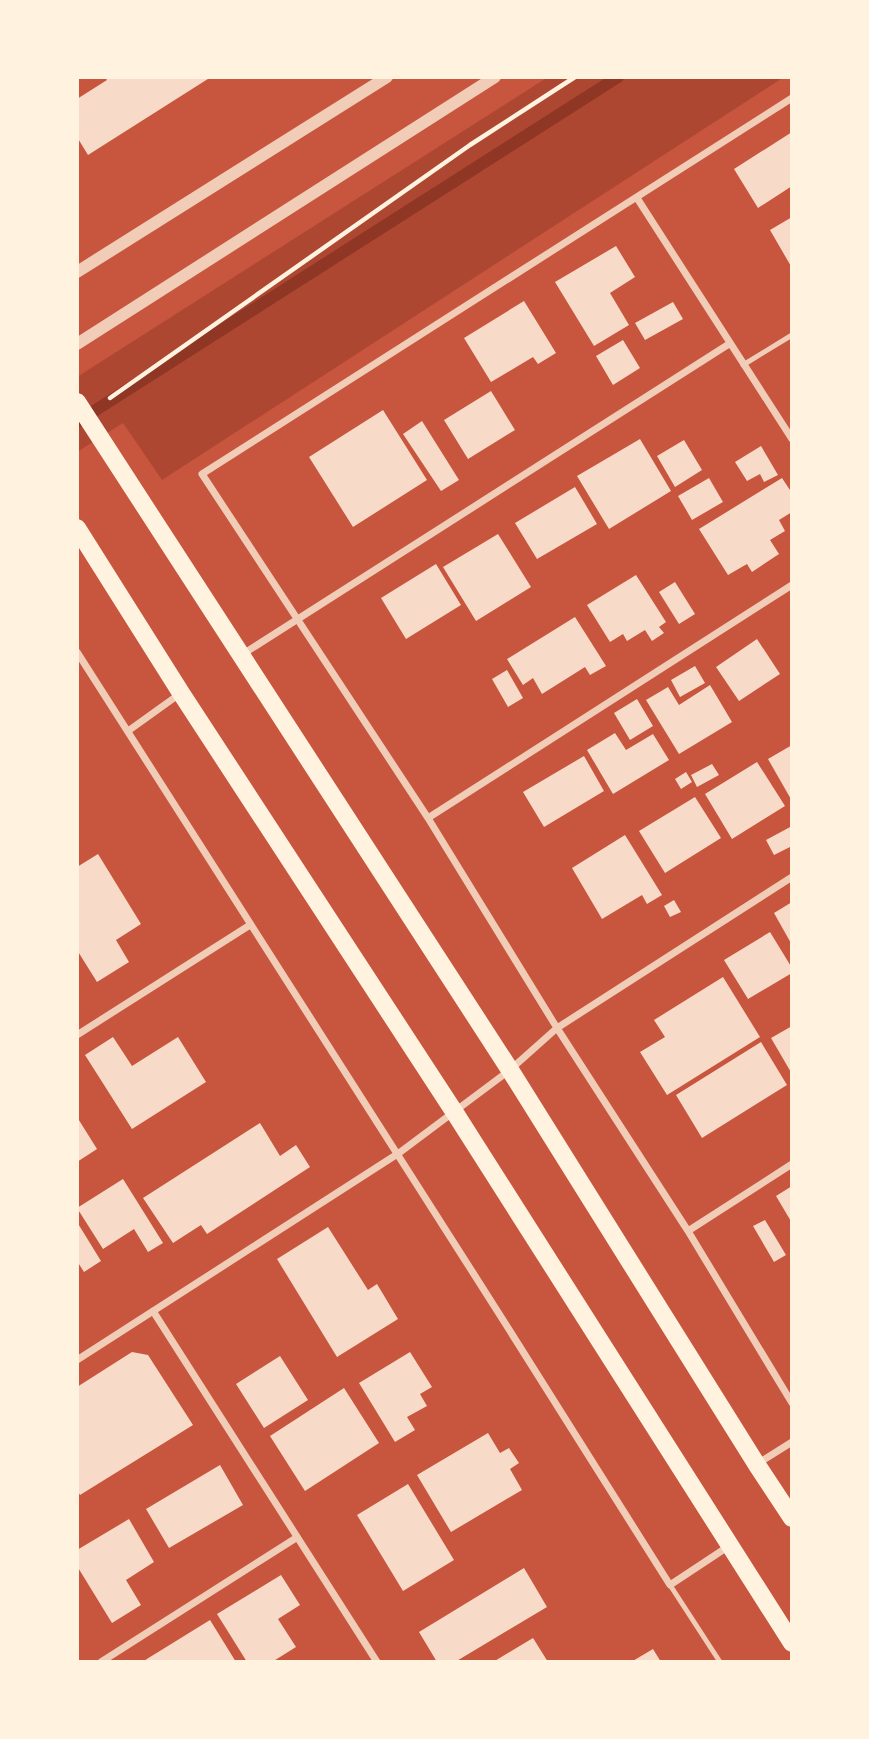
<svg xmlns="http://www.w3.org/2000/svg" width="869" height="1739" font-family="'Space Grotesk',sans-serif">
  <rect width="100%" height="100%" fill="#c8553d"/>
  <path fill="#ae4732" d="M548 77H784L162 480 123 423 77 452V377Z"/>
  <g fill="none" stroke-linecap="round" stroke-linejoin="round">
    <path stroke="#8f3625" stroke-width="12" d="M77 422 618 77"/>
  </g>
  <path fill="#f7dbc8" d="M105 77H211L88 155 77 137V99L107 80Z
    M792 132V186L758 208 734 169Z
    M792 217V268L770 230Z
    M616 246 635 277 610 293 629 325 594 346 555 282Z
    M524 301 556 353 538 364 533 357 491 382 464 338Z
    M673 302 683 319 645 340 635 323Z
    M623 340 640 368 613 385 596 356Z
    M491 391 515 430 468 459 444 420Z
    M383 410 427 480 353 527 309 457Z
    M422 421 459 480 441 491 403 434Z
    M640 439 671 491 609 529 577 476Z
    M684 440 702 470 675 487 657 456Z
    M761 446 778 475 764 482 760 474 747 481 735 462Z
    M709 478 723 502 692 520 678 496Z
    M782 478 792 493V512L779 520 785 531 770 540 779 554 752 572 747 564 728 575 699 529Z
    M575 487 597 524 537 559 515 523Z
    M498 534 531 587 476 621 443 567Z
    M436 564 461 605 406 639 381 598Z
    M636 575 666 622 659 627 664 633 652 641 645 630 627 641 623 634 610 642 587 605Z
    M675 582 695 614 679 624 659 592Z
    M575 617 606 666 590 675 585 667 542 694 533 678 523 685 507 659Z
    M757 639 780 674 739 701 716 667Z
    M695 666 705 683 680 697 671 680Z
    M507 670 523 698 508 707 492 679Z
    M710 685 732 722 679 754 646 700 668 687 679 705Z
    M637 699 653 726 630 740 614 713Z
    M615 733 626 750 653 734 669 760 613 794 587 750Z
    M792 745V801L768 759Z
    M584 756 604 791 544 827 523 792Z
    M757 762 785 806 732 839 705 794Z
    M712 764 719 775 697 787 691 775Z
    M686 772 692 782 681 789 675 779Z
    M695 797 721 838 665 873 639 831Z
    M792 826V846L774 855 766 840Z
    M625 835 662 895 647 904 642 895 602 919 572 868Z
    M98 854 141 924 116 940 129 962 97 982 77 950V867Z
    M674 900 681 912 670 917 664 906Z
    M792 902V945L774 913Z
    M770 932 792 968V973L748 999 724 960Z
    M723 977 760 1037 667 1095 640 1052 665 1037 654 1020Z
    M792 1026V1074L771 1038Z
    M113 1037 132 1066 178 1037 206 1082 132 1129 85 1055Z
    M761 1042 787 1085 702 1138 676 1095Z
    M77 1117 97 1149 77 1162Z
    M260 1123 280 1156 296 1145 310 1167 207 1234 201 1225 173 1243 143 1198Z
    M123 1179 163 1243 148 1252 134 1229 103 1249 77 1208Z
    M792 1186V1223L776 1196Z
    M765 1220 786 1255 774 1262 753 1226Z
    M77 1222 101 1261 84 1272 77 1261Z
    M328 1227 368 1290 377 1284 398 1319 337 1357 277 1259Z
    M132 1352 148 1355 193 1425 80 1495 77 1490V1387Z
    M410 1352 432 1387 420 1394 427 1406 407 1417 415 1430 395 1442 359 1383Z
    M280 1356 308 1400 264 1428 236 1384Z
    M344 1388 379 1443 305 1491 270 1436Z
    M488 1433 500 1453 509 1448 519 1463 510 1469 522 1490 451 1532 417 1475Z
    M220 1465 243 1505 169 1548 146 1509Z
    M408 1484 454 1560 403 1591 357 1515Z
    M129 1519 154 1562 126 1580 141 1605 112 1623 77 1566V1550Z
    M524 1568 547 1607 455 1662H437L419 1632Z
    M281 1575 300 1605 278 1619 296 1647 272 1662H247L217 1614Z
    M210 1620 236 1662H142Z
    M533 1638 548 1662H493Z
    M653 1649 661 1662H631Z"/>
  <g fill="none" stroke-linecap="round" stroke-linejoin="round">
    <path stroke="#fff3e0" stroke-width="4.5" d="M110 398 470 145 575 77"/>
    <path stroke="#f1ccb7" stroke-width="5" d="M743 365 792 335
      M670 1585 720 1662"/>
    <path stroke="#f1ccb7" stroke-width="7" d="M792 98 202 474 428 818 557 1028 688 1231 792 1403
      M637 198 792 439
      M77 652C277 962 474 1273 670 1585L729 1546
      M243 654 729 344
      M128 731 181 693
      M428 818 792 585
      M77 1035 250 925
      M688 1231 792 1164
      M153 1311 377 1662
      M77 1360 399 1153 510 1070 557 1028 792 877
      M757 1464 792 1442
      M101 1662 296 1538"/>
    <path stroke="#f1ccb7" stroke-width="12" d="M77 272 387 77
      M77 344 495 77"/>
    <path stroke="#fff3e0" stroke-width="18" d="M77 402 510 1070 757 1465 792 1518
      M77 528 181 693 455 1113 792 1643"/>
  </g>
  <rect width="869" height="1739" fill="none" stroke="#fff3e0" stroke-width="158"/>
</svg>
